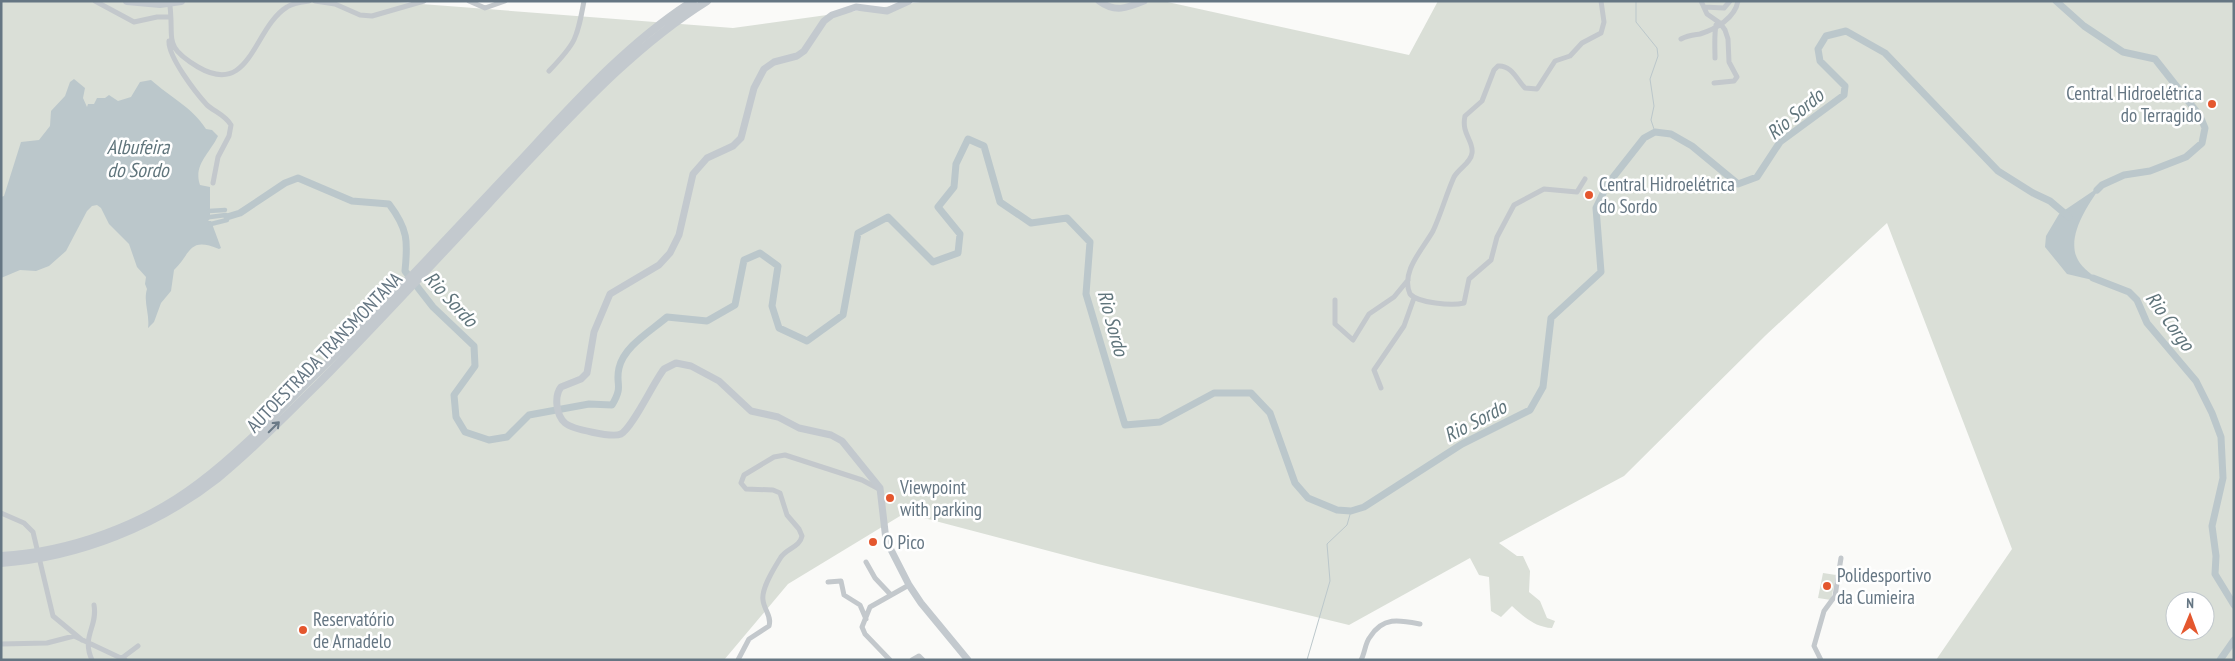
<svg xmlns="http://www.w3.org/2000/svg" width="2235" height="661" font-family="'PT Sans Narrow',sans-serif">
  <rect width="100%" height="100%" fill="#fafaf8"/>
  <path fill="#dadfd7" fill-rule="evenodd" d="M1 1H382L733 28 928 1H1163L1409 55 1438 1H2234V660H1936L2012 549 1887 223 1766 335 1624 476 1499 543 1517 556H1523L1530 571 1529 592 1540 601 1547 618 1555 621 1552 628C1535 627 1524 617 1512 606L1501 617 1491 611 1489 577 1479 575 1470 558 1349 625 1098 564 905 513 788 584 724 660H1ZM2175 601H2205V631H2175Z
    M1823 573 1836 575 1831 600 1818 598Z"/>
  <path fill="#bbc7cb" d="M74 79 85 88 83 98 87 107 88 104H94L97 98H105L109 95 118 101 131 97 140 82 151 80C170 97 192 107 206 129L212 130 218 136C210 153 193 165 200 185L210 187V219L208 221H211L221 248 219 249C188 236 191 254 174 270L171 291 161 303 154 322 148 328C150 314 143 302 147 289L145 284 146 277 137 267 129 244 109 224 101 208 97 205 92 206 87 211 66 251 49 266 36 271 20 270 1 278V197L4 196 21 142 39 140 50 126 51 111 65 96 70 82Z
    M2102 185C2089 203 2065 237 2078 260 2082 268 2094 276 2101 282L2067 274 2045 247 2046 236 2059 214Z"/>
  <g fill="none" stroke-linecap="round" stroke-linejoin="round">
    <path stroke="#bbc7cb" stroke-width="1" d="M1636 1V22L1657 48 1658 56 1650 79 1654 106 1651 120 1655 132
      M1307 660 1330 581 1327 544 1347 525 1351 511"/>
    <path stroke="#bbc7cb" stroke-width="4.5" d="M209 211 225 210
      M210 217 226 215
      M211 224 227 220"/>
    <path stroke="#bbc7cb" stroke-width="7" d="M2056 1 2084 26 2123 52 2155 59 2200 116 2205 128 2202 143 2186 157 2150 171 2124 175 2102 185 2097 190
      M227 217 240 213 285 183 298 178 352 201 389 204C408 229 408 241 405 271L433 307 474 346 475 366 454 395 456 417 465 432 489 440 507 437 529 415 589 404 612 405C624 385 615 385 619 368 624 346 651 331 667 317L707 321 735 305 744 260 760 253 778 266 772 306 779 328 807 341 843 315 858 233 888 217 933 262 958 253 960 234 938 207 954 187 956 164 968 139 984 146 1000 202 1031 223 1067 218 1090 242 1086 294 1125 425 1160 422 1214 393H1251L1270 413 1295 483 1308 498 1337 510 1351 511 1364 507 1462 444 1530 410 1543 387 1551 318 1601 272 1596 208 1607 185 1644 138 1655 132 1671 134 1692 146 1738 184 1757 177 1780 142 1844 95 1845 86 1820 61 1818 49 1826 36 1846 31 1885 53 1998 171 2033 193 2050 201 2069 217
      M2093 278 2129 292 2137 300 2147 323 2196 381 2212 413 2221 437 2223 478 2212 526 2216 556 2215 574 2234 605
      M2220 660 2234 640"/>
    <path stroke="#c3c8cc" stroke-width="5" d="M95 1 134 22 157 17H170
      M315 1 335 4 360 15 372 16 424 1
      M469 1 485 8 505 1
      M1701 1 1707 14 1720 23 1725 30 1728 39 1729 62 1737 77 1734 81 1714 83
      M170 6C174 41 163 46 198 67 251 98 253 28 287 7 293 3 302 2 309 1
      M1704 7 1724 8 1730 1
      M1681 39C1688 35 1693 35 1700 34 1716 29 1735 18 1738 1
      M169 41C168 57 196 93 207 105 215 112 225 115 231 125L229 136 218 157 213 183
      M1715 58C1715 47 1714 36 1716 25
      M549 71C576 43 577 39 584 1
      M1585 179 1577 192 1544 189 1514 205 1497 237 1491 260 1469 279 1464 303C1452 306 1418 303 1410 294 1400 272 1423 249 1433 231 1441 214 1446 195 1454 177 1459 168 1471 163 1472 153 1474 141 1461 134 1465 116L1482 101 1494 70 1498 66C1512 65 1517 80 1525 88L1537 89 1555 61 1570 56 1582 43 1601 33 1604 22 1601 1
      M1335 300V324L1353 340 1369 314 1394 297 1408 280
      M1381 388 1374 370 1404 326 1414 298
      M1 513 24 523 33 532 53 616 82 640
      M866 562 875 578 891 595
      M828 582 841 581 844 595 860 605 866 619
      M1 644 47 643 74 636 125 660
      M122 658 138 646
      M92 660C81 636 98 627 94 605
      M738 660 749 639 769 626C772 616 764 610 763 600 761 588 775 567 781 557 787 548 800 547 802 536L799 529 787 515 780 493 773 490 746 489 741 483 744 475 774 457 785 455 862 480 879 489
      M890 660 865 634 862 627 870 607 909 585
      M912 660 919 656 923 660
      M1361 660C1365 653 1365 643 1370 637 1383 616 1400 620 1420 624
      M1821 660 1814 646 1824 611 1835 596 1841 558"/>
    <path stroke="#c3c9ce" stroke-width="7" d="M909 1 887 11 856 7 832 15 824 21 804 51 797 56 774 62 764 69 754 88 741 138 733 146 707 158 693 174 679 235 670 253 659 265 610 294 594 332 587 373 581 379 561 387C554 396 556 415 565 423 572 429 612 438 621 434 633 427 653 383 664 369L676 363 691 366 719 381 751 411 778 417 799 428 831 435 842 441 880 488 886 540 909 585 921 603 968 660
      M1099 1C1115 13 1127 8 1144 1"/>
    <path stroke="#c3c9ce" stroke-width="8" d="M127 1 160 4 181 1
      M1 556C70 552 144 525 199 483 239 453 274 416 309 381 381 310 450 235 520 161 573 104 627 43 693 1
      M1 563C79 557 157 526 218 478 254 449 286 415 319 383 387 314 453 242 519 171 577 110 635 46 707 1"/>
  </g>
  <defs><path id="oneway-shaft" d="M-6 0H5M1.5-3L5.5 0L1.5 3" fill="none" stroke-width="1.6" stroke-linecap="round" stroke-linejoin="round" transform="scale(1.25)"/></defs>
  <use stroke="#6a7a87" href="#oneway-shaft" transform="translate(274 427) rotate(-45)"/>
  <g fill="#e4572e" stroke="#fff" stroke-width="2">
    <circle cx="2212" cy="104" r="5"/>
    <circle cx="1589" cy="195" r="5"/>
    <circle cx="890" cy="498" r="5"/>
    <circle cx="873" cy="542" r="5"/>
    <circle cx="1827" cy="586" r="5"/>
    <circle cx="303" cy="630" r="5"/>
  </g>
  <g text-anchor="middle" stroke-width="5" stroke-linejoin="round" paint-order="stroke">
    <g font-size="19" fill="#657683" stroke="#fff" text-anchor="start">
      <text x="2202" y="100" text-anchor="end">Central Hidroelétrica<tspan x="2202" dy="22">do Terragido</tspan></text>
      <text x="1599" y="191">Central Hidroelétrica<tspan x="1599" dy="22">do Sordo</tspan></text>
      <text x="900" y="494">Viewpoint<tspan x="900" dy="22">with parking</tspan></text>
      <text x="883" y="549">O Pico</text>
      <text x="1837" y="582">Polidesportivo<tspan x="1837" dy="22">da Cumieira</tspan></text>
      <text x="313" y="626">Reservatório<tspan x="313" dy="22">de Arnadelo</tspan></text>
    </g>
    <g font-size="19" fill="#657683" stroke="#fff">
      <text transform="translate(324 352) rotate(-46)" y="7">AUTOESTRADA TRANSMONTANA</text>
    </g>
    <g font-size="20" font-style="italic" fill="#60757c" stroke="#fff">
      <text transform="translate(1795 114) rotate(-40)" y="7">Rio Sordo</text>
      <text x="138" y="154">Albufeira<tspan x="138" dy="23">do Sordo</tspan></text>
      <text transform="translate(451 299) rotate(47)" y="7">Rio Sordo</text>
      <text transform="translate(2170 321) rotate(54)" y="7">Rio Corgo</text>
      <text transform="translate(1113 323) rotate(75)" y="7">Rio Sordo</text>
      <text transform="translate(1475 421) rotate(-28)" y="7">Rio Sordo</text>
    </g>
  </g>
  <rect width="2235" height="661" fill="none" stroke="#657683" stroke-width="5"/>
  <g transform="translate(2190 616) rotate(1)"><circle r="24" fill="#ffffff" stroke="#c1c8cd"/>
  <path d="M0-4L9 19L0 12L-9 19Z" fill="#e4572e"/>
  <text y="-8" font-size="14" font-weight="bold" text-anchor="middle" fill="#657683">N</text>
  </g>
</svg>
